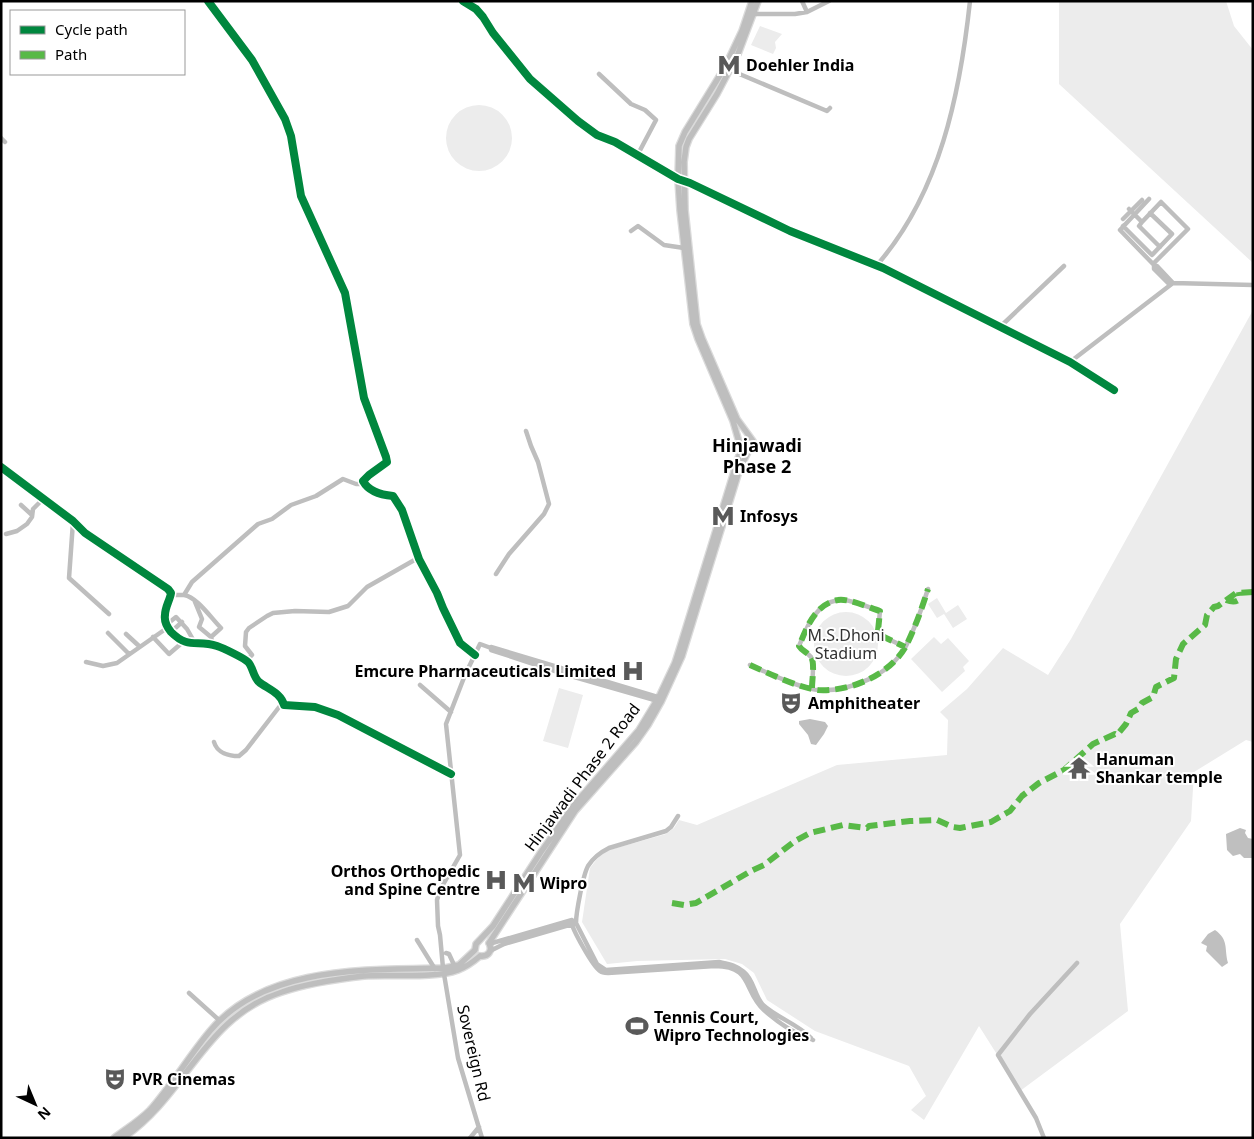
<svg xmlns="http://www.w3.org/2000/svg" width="1254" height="1139" font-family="'Noto Sans',sans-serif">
  <rect width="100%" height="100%" fill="#fff"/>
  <path fill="#ececec" d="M1059 1H1226L1234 26 1253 50V263L1059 84Z
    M760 26 782 34 775 42 776 48 773 54 751 45Z
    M446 138a33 33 0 1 1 66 0a33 33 0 1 1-66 0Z
    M1253 310V742L1246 740 1194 772 1191 821 1120 924 1128 1011 1020 1091 979 1026 924 1120 911 1110 926 1096 909 1066 815 1031 767 1000 754 973 742 964 725 959 637 961 607 964 582 922 590 868 597 859 606 851 666 834 674 828 679 820 697 825 837 765 947 755 948 720 940 712 967 689 1003 648 1048 675 1071 639Z
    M937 598 946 613 958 605 967 619 953 628 944 614 937 618 928 604Z
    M814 644a32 32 0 1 1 64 0a32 32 0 1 1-64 0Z
    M934 637 941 644 948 638 969 661 963 667 965 671 942 692 911 659Z
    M559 688 583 695 568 748 543 741Z"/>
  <path fill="#bfbfbf" d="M810 719 825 722 828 726 824 734 816 745 811 744 808 735 799 724V721Z
    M1240 828 1246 830 1245 833 1248 838 1253 839V858H1244L1240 854 1233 856 1227 850 1226 834Z
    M1215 930C1229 940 1224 948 1228 963L1222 967 1206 951 1207 946 1201 943 1208 934Z"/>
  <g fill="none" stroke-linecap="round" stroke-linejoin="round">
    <defs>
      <path id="major" d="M489 943 575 811 636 742 648 725 661 702 682 656 740 468 748 452 753 447V441L737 419 702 338 697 324 685 210 684 162 686 147 689 139 717 94 738 54 758 1
        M480 956C488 957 493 951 489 943
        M114 1138C126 1129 139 1121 150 1110 172 1085 189 1056 210 1031 265 965 368 970 445 968L459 965 475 950 476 944 493 926 541 852 574 805 639 730 659 697 675 663 681 644 741 449 733 421 698 339 693 324 680 210 678 179 679 146 685 132 725 67 742 31 752 1
        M123 1138C187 1095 203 1017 282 992 308 983 337 979 364 976 391 974 434 979 458 970 466 967 473 962 480 956"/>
    </defs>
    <use href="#major" stroke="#dbdbdb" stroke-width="8"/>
    <path stroke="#bebebe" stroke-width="4.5" d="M208 1 252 60 285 119 291 136 301 196 345 293 364 398 386 457 387 462 369 475 363 481C369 492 381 495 393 496L402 510 419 559 437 593 443 608 460 643 475 655
      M463 1 476 9 483 17 493 33 530 79 578 121 597 135 615 142 678 179 690 183 790 231 883 268 1070 362 1114 390
      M802 1 807 12
      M754 14H795L807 12 829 1
      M730 70 827 111 830 108
      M599 74 631 104 645 110 656 120 637 156
      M1 138 5 142
      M1149 199 1120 230 1154 265
      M1129 209 1142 222 1161 202 1188 229 1153 264
      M1123 219 1142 200
      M1142 222 1139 226 1160 247
      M1123 226 1152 255 1172 234 1150 213
      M631 231 638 226 664 245 684 248
      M877 265C940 193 960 94 970 1
      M1170 285 1154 269V266H1157L1173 283
      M1001 326 1064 266
      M1070 362 1173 283 1253 285
      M1 467 73 521 85 533 168 589 171 593C170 600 165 607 165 615 164 621 167 627 171 632 189 650 197 639 217 646 223 648 244 658 248 662 253 667 253 677 259 682 268 689 281 693 284 705L315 707 338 715 451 774
      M21 505 32 515
      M73 522 69 578 109 614
      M6 534 17 531 27 524 32 517 33 509 43 499
      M496 574 509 554 544 514 549 504 538 462 531 446 526 431
      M171 595H184L192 582 258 524 272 519 291 505 316 496 343 479 356 484H361L363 481
      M184 595C197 597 211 618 221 628L211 637 213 645
      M195 602 202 619 199 627 211 637
      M166 625 176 617 187 629 195 643
      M171 632 182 622
      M108 633 129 654
      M126 634 139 646
      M153 637 169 654 183 642
      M246 661 252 655 245 646 246 632 249 628 267 616 273 613 295 611 329 612 348 606 367 587 418 558
      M86 662 103 666 117 663 167 628
      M750 665C768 673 799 688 818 690 850 692 890 675 906 646 915 628 922 608 928 589
      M420 685 451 712
      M812 688C812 680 815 662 811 657 807 652 802 651 799 646 807 627 815 604 838 600 848 598 870 608 880 611L878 631 884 637 905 647
      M658 701 564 674 491 650V647L661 698
      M214 742C217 753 229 756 239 756L246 750 283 702
      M571 921C572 929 593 967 600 971 602 973 604 973 608 973L715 966C753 966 743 991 764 1010 774 1019 789 1030 803 1036 806 1037 810 1038 813 1040
      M576 923 597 964 606 970 719 962C728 964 736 965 744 972 754 980 754 995 763 1005 777 1018 798 1024 811 1038
      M417 940 435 969
      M489 944 572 920
      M490 951 504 944 576 923C576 913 583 875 588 866 593 858 601 852 609 848L666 831 671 827 678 816
      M446 953 449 954 455 967
      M443 968 440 935 438 926 437 900 440 890 460 855 446 724 465 675 480 644 491 648
      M444 974 458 1058 482 1138
      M189 993 219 1020
      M470 1138 479 1127
      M1044 1138 1036 1118 998 1055 1030 1014 1077 963"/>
    <use href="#major" stroke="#bebebe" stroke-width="5.5"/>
    <path stroke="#58b947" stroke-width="6" stroke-dasharray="12 6" stroke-linecap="butt" d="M1226 600C1231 602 1235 603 1240 599L1239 592
      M750 665C768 673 799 688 818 690 850 692 890 675 906 646 915 628 922 608 928 589
      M812 688C812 680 815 662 811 657 807 652 802 651 799 646 807 627 815 604 838 600 848 598 870 608 880 611L878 631 884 637 905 647
      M672 903 684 905 696 903 751 871 764 865 795 841 810 833 843 825 867 828 869 826 910 821 937 820 953 827 960 828 991 822 1010 811 1022 796 1039 783 1064 770 1093 744 1115 734 1117 735 1126 724 1131 713 1138 709 1142 703 1153 697 1156 687 1174 678 1176 659 1183 644 1205 625 1207 615 1214 607 1218 606 1236 593 1253 592"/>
    <defs>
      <path id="cycleway" d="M208 1 252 60 285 119 291 136 301 196 345 293 364 398 386 457 387 462 369 475 363 481C369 492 381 495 393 496L402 510 419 559 437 593 443 608 460 643 475 655
        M463 1 476 9 483 17 493 33 530 79 578 121 597 135 615 142 678 179 690 183 790 231 883 268 1070 362 1114 390
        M1 467 73 521 85 533 168 589 171 593C170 600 165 607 165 615 164 621 167 627 171 632 189 650 197 639 217 646 223 648 244 658 248 662 253 667 253 677 259 682 268 689 281 693 284 705L315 707 338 715 451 774"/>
    </defs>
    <use href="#cycleway" stroke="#fff" stroke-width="11"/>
    <use href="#cycleway" stroke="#00873e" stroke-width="8"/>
  </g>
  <defs>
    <symbol id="metro-bare" viewBox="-9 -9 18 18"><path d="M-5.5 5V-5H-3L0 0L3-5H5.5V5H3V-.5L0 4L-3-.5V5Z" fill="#595959" stroke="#fff" stroke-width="2.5" paint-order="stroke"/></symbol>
    <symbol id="hospital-bare" viewBox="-9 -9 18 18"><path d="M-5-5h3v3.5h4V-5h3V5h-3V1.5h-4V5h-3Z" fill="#595959" stroke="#fff" stroke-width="2.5" paint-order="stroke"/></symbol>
    <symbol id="theatre-bare" viewBox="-9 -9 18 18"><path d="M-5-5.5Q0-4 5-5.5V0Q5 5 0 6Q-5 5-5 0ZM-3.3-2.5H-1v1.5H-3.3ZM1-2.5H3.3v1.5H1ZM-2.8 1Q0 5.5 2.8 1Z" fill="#595959" stroke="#fff" stroke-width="2.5" paint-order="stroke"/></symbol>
    <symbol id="temple-bare" viewBox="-9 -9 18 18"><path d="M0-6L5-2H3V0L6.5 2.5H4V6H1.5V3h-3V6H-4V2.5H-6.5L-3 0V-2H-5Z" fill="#595959" stroke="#fff" stroke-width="2.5" paint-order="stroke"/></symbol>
    <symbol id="stadium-bare" viewBox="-9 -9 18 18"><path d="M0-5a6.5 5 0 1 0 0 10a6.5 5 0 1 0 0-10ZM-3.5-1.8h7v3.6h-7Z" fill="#595959" stroke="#fff" stroke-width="2.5" paint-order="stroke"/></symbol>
  </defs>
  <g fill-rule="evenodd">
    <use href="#metro-bare" x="713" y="49" width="32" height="32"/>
    <use href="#metro-bare" x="707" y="500" width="32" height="32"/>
    <use href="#hospital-bare" x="617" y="655" width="32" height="32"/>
    <use href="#theatre-bare" x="775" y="687" width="32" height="32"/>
    <use href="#temple-bare" x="1063" y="752" width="32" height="32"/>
    <use href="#hospital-bare" x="480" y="864" width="32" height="32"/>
    <use href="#metro-bare" x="508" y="867" width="32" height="32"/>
    <use href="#stadium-bare" x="621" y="1010" width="32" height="32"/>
    <use href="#theatre-bare" x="99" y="1063" width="32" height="32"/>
  </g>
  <g text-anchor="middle" stroke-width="4" stroke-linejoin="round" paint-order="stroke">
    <g font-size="16" font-weight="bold" fill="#000" stroke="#fff" text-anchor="start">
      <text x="746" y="71">Doehler India</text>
      <text x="740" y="522">Infosys</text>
      <text x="616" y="677" text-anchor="end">Emcure Pharmaceuticals Limited</text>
      <text x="808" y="709">Amphitheater</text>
      <text x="1096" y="765">Hanuman<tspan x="1096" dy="18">Shankar temple</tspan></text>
      <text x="480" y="877" text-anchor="end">Orthos Orthopedic<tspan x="480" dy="18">and Spine Centre</tspan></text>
      <text x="540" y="889">Wipro</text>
      <text x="654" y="1023">Tennis Court,<tspan x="654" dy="18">Wipro Technologies</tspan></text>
      <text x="132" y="1085">PVR Cinemas</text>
    </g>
    <g font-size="16" fill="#333" stroke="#fff">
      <text x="846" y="641">M.S.Dhoni<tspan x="846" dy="18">Stadium</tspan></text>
    </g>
    <g font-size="16" fill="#000" stroke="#fff">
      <text transform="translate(582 777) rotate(-53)" y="6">Hinjawadi Phase 2 Road</text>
      <text transform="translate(474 1053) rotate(77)" y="6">Sovereign Rd</text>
    </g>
    <g font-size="18" font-weight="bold" fill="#000" stroke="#fff">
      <text x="757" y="452">Hinjawadi<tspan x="757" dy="21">Phase 2</tspan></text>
    </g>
  </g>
  <rect width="1254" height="1139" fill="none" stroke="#000000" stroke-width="5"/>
  <rect x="10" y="10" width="175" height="65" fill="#ffffff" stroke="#999999"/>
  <rect x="20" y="26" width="25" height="8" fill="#00873e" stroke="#999999"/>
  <text x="55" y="35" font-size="15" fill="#000000">Cycle path</text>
  <rect x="20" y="51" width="25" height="8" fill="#58b947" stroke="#999999"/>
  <text x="55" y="60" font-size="15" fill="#000000">Path</text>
  <g transform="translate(35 1104) rotate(136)" stroke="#ffffff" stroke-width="4" paint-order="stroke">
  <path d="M0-4L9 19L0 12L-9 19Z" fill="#000000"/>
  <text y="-8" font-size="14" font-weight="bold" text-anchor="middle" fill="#000000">N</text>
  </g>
</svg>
